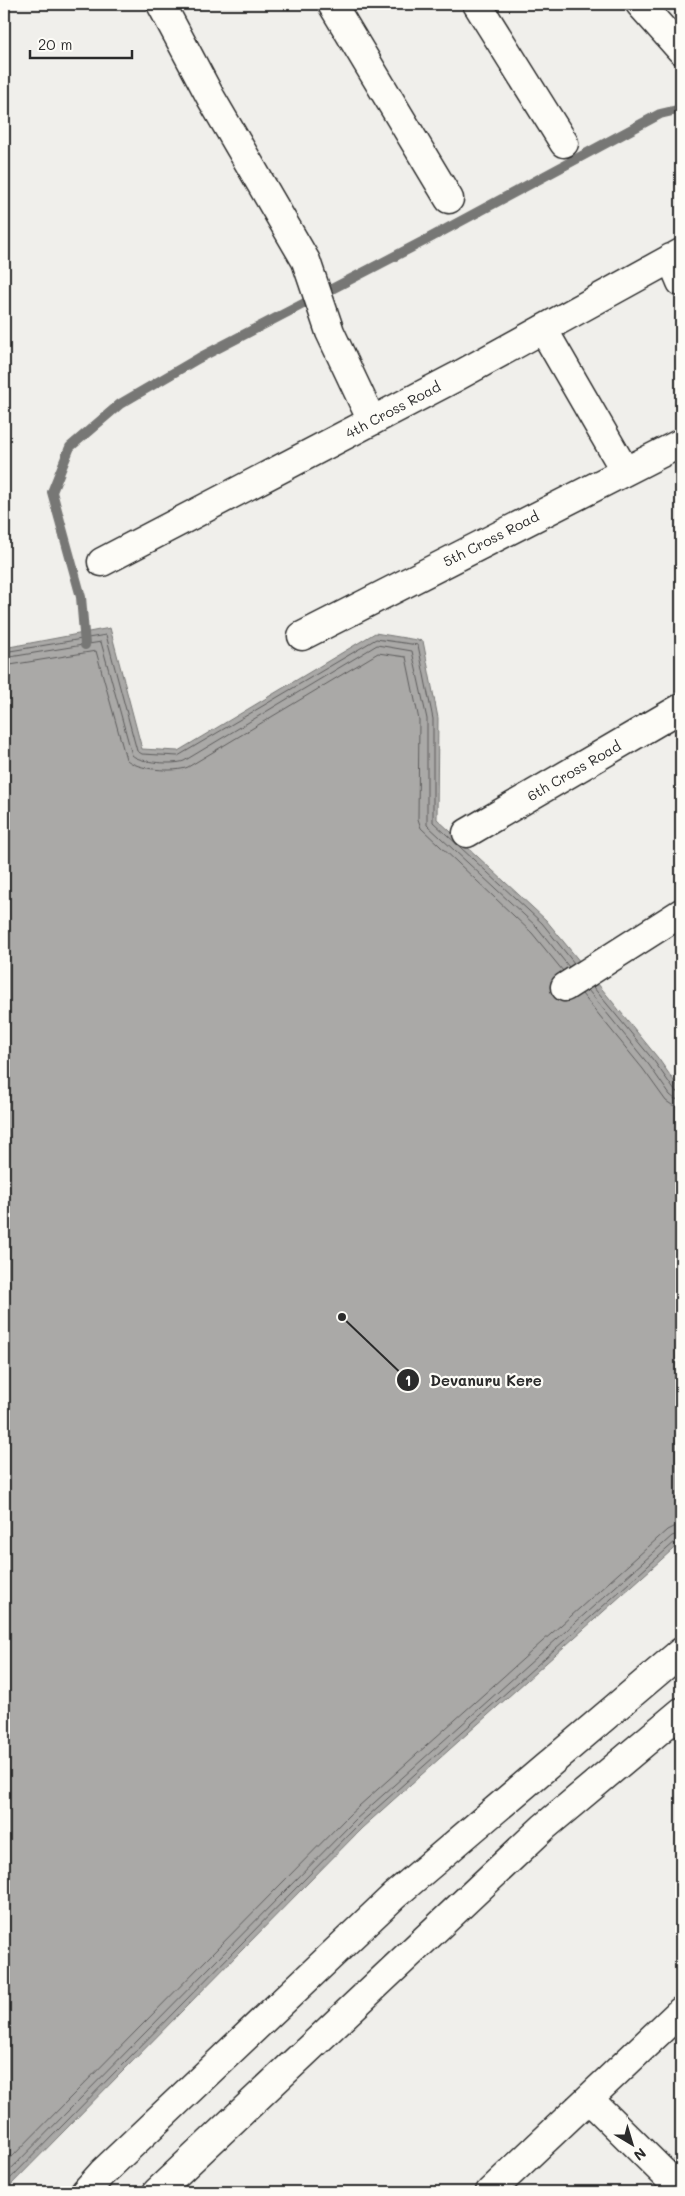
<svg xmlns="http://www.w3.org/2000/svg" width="685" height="2196" font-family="Mali,sans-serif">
  <rect width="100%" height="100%" fill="#f0efeb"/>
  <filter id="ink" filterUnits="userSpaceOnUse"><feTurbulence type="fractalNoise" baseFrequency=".02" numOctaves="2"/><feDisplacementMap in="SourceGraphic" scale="10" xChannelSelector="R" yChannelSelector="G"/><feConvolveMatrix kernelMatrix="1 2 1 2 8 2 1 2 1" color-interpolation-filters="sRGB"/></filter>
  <g filter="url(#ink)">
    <path fill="#aaa9a7" stroke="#777775" d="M110 628 142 749 178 751 375 633 423 641 438 718 437 819 546 920 658 1058 681 1091V1542L362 1828 4 2192V648Z"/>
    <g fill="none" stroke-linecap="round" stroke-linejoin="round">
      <path stroke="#5e5d5d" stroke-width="1" d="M4 652 106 635 137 751 142 754 178 756 376 639 418 645 433 719V822L542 923 574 963
        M4 658 101 642 132 755C140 763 174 765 184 761L377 645 412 651 427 719V825L537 927 569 967
        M4 666 96 651 126 759C136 770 175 773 188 767L378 653 406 657 419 720 418 819 421 828 532 933 563 971
        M593 987 654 1061 675 1091 681 1093
        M588 990 649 1065 670 1095 675 1099 681 1100
        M582 994 643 1069 666 1101 672 1105 681 1107
        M4 2165 349 1815 667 1530 673 1527 681 1525
        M4 2176 355 1820 672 1536 681 1533
        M4 2185 359 1824 676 1541 681 1539"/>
      <path stroke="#777775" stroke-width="10" d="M85 645 81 597 52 492 70 447 120 404 199 358 424 241 660 114 681 109"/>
      <defs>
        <path id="street" d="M161 4 211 98 306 261 330 332 372 421
          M332 4 449 199
          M477 4 564 143
          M640 4 681 50
          M671 258 681 282
          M543 329 625 471
          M102 562 456 377 681 253
          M302 636 681 443
          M467 833 681 708
          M565 987 681 913
          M589 2099 681 2190
          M490 2192 681 2011"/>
        <path id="secondary" d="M85 2192 102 2173 394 1896 681 1652
          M157 2192 544 1827 681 1712"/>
      </defs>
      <use href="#street" stroke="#2b2b2b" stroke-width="31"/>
      <use href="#secondary" stroke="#2b2b2b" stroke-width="31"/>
      <use href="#street" stroke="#fdfcf7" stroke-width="28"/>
      <use href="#secondary" stroke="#fdfcf7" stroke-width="28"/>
    </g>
  </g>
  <g text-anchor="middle" stroke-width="4.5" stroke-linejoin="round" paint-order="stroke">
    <g font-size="14" fill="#2b2b2b" stroke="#fdfcf7">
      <text transform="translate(393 410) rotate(-28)" y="5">4th Cross Road</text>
      <text transform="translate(491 539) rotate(-27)" y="5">5th Cross Road</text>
      <text transform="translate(574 771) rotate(-30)" y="5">6th Cross Road</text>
    </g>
  </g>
  <path fill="none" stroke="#2b2b2b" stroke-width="2" d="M342 1317L408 1380"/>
  <g fill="#2b2b2b" stroke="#fdfcf7" stroke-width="2">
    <circle cx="342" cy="1317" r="5"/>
    <circle cx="408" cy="1380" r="12"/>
  </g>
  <g font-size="15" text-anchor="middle" font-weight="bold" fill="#fff">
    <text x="408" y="1386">1</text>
  </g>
  <g font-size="15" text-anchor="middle" font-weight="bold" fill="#2b2b2b" stroke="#fdfcf7" stroke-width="4.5" stroke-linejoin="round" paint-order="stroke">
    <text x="486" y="1386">Devanuru Kere</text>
  </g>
  <rect width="685" height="2196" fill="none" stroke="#fdfcf7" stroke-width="20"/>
  <rect x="10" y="10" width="665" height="2176" fill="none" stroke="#2b2b2b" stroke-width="2" filter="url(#ink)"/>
  <g transform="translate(632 2144) rotate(142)" stroke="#fdfcf7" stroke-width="4" paint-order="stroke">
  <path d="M0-4L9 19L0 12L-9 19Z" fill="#2b2b2b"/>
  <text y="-8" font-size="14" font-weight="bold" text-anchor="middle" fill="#2b2b2b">N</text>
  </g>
  <path d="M30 50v8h102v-8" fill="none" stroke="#2b2b2b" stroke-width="2.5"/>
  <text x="38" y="50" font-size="15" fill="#2b2b2b" stroke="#fdfcf7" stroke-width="4" paint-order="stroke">20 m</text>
</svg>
